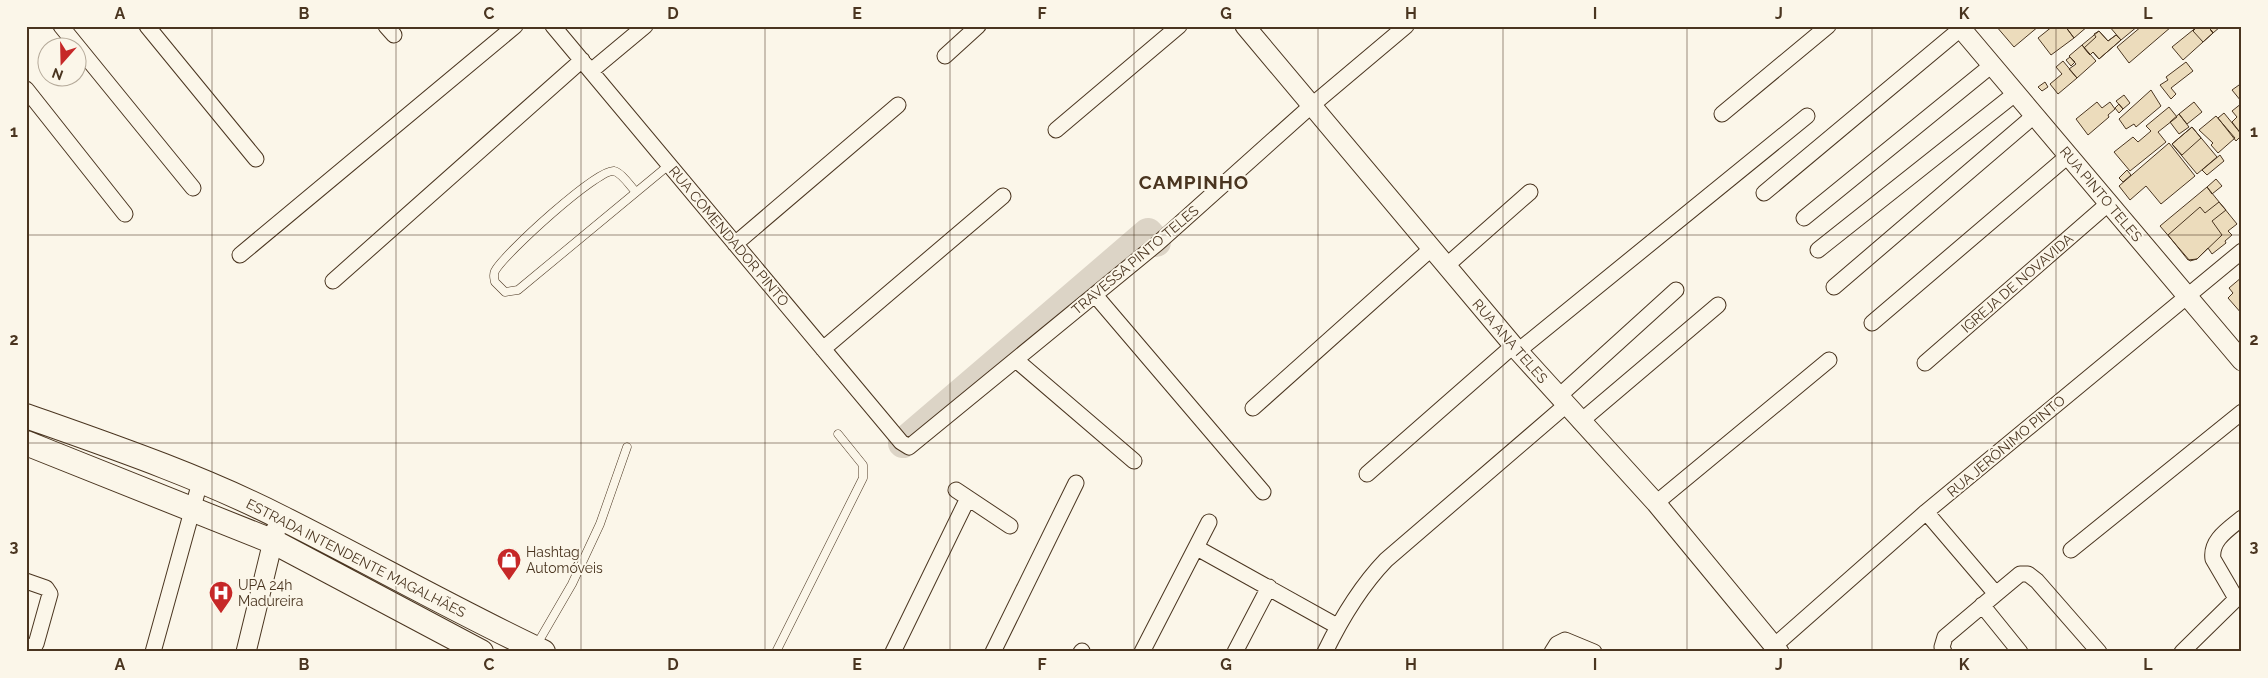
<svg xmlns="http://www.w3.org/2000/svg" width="2268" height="678" font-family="Raleway,sans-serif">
  <rect width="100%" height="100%" fill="#fbf6e9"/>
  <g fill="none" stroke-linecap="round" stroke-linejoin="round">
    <path stroke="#dcd4c6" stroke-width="30" d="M903 443 1148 233 1156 242"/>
  </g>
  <path fill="#ecdcbc" stroke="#4a3520" d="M1996 26H2039L2014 47Z
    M2053 26H2065L2074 38 2051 55 2038 38Z
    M2065 26H2088L2074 38Z
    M2109 26H2138L2121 40Z
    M2142 26 2171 27 2129 63 2117 47Z
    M2198 26H2208L2213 33 2203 42 2193 31Z
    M2198 26H2208L2213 33 2183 60 2172 47Z
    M2208 26H2219L2220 27 2213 33Z
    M2099 31 2108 41 2116 35 2121 40 2099 59 2093 52 2090 55 2084 48 2096 37 2094 34Z
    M2099 31 2108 41 2116 35 2121 40 2099 59 2093 52 2090 55 2082 45Z
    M2082 45 2096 61 2077 78 2069 69 2076 64 2069 56Z
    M2070 57 2075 62 2071 66 2066 60Z
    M2063 61 2077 78 2058 94 2050 84 2062 74 2056 67Z
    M2186 62 2193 71 2171 88 2176 94 2171 99 2160 85 2168 80 2166 77Z
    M2045 82 2048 87 2042 91 2038 87Z
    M2239 85 2242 88 2241 101 2232 90Z
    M2151 90 2161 106 2136 127 2134 124 2126 129 2119 119Z
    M2124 95 2130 103 2123 109 2116 101Z
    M2097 102 2102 108 2110 102 2115 109 2108 115 2109 117 2088 135 2076 119Z
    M2194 102 2202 112 2187 124 2179 114Z
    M2242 103V135L2232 122 2237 117 2232 111Z
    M2119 104 2123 109 2119 113 2115 108Z
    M2169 107 2177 117 2158 132 2166 142 2130 171 2114 152 2133 137 2138 142 2151 131 2146 126Z
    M2224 113 2242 135 2236 141 2218 118Z
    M2179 114 2189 127 2179 134 2170 122Z
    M2216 116 2235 138 2218 153 2211 145 2213 143 2199 130Z
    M2192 127 2201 138 2182 155 2172 144Z
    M2192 127 2217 157 2197 174 2172 144Z
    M2169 143 2195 176 2161 204 2146 186 2130 200 2119 186Z
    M2220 155 2224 161 2207 175 2202 170Z
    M2127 170 2131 175 2123 182 2119 178Z
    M2216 179 2222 186 2212 194 2207 187Z
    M2207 187 2237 224 2228 231 2232 235 2225 241 2226 243 2212 254 2208 248 2197 259 2190 261 2160 226Z
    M2219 202 2226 210 2212 221 2222 235 2197 259 2188 260 2168 235 2200 207 2205 213Z
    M2242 277V314L2228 298 2233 293 2229 288Z"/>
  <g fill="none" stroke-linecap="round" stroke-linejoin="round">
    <defs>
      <path id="service" d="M636 192C630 186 622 173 614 171 598 168 504 254 495 271 493 275 494 277 495 282L505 292 518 290 669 165
        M536 646 572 584 600 524 627 447
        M776 652 863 478V465L838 434"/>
      <path id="minor" d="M61 26 193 188
        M147 26 256 159
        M386 26 394 35
        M553 26 901 442 909 447 1158 243 1311 106 1406 26
        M945 56 978 26
        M591 71 645 26
        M26 89 125 214
        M1722 114 1828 26
        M1056 130 1179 26
        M1764 193 1964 26
        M1804 218 1992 65
        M735 244 898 105
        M1818 250 2016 93
        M240 255 515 26
        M1446 266 1530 192
        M333 281 582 60
        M1834 287 2035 115
        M1095 295 1263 492
        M1872 323 2069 155
        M823 349 1003 196
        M1518 351 1807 116
        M1016 360 1134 461
        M1925 363 2109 203
        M1558 397 1676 290
        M1253 408 1431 249
        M1580 422 1718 305
        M1367 474 1513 346
        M956 490 1010 526
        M1656 503 1829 360
        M1926 512 1996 594 1945 637 1942 647 1944 652
        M1197 548 1337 626
        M2071 550 2242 412
        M26 581 46 588 50 594 36 644 26 649
        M1996 594 2020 574H2028L2037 581 2099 652
        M1982 605 2020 652
        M1774 646 1926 512 2242 251
        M153 652 200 482
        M893 652 968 498
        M993 652 1076 483
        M1081 652 1082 651
        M1142 652 1209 522
        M1235 652 1269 587
        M1325 652C1341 619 1360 587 1386 560L1565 406
        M1552 652 1557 644 1565 640 1594 652
        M2182 652 2234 601V595L2213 559C2210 540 2229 529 2242 518"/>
      <path id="tertiary" d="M1245 26 1518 351 1656 503 1779 652
        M1959 26 2242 361
        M246 652 276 529"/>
      <path id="primary" d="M26 416C111 446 199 476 280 517 368 561 454 610 543 652
        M26 443 274 542 481 652"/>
    </defs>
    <use href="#service" stroke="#4a3520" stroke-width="9"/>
    <use href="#minor" stroke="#4a3520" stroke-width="17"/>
    <use href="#tertiary" stroke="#4a3520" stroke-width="21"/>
    <use href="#primary" stroke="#4a3520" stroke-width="26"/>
    <use href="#service" stroke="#fbf6e9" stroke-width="8"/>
    <use href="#minor" stroke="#fbf6e9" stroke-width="15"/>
    <use href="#tertiary" stroke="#fbf6e9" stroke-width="19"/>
    <use href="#primary" stroke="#fbf6e9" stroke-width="24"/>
  </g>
  <path fill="none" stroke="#4a3520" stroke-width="1" stroke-opacity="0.55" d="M212 26V652M396 26V652M581 26V652M765 26V652M950 26V652M1134 26V652M1318 26V652M1503 26V652M1687 26V652M1872 26V652M2056 26V652M26 235H2242M26 443H2242"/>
  <defs>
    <symbol id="shop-pin" viewBox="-11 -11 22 30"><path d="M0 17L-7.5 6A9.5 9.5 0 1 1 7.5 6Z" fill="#c62828" stroke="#fbf6e9"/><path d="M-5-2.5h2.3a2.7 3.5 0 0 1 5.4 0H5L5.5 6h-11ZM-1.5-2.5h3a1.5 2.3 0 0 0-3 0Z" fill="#fff"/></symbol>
    <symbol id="hospital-pin" viewBox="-11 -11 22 30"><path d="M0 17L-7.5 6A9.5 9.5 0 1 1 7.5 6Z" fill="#c62828" stroke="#fbf6e9"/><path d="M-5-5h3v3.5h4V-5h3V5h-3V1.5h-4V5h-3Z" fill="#fff"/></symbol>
  </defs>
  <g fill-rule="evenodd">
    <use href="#shop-pin" x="495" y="546" width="28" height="38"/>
    <use href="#hospital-pin" x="207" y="579" width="28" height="38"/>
  </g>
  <g text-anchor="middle" stroke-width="4" stroke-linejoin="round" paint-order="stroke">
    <g font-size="14" fill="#4a3520" stroke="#fbf6e9">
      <text transform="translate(2101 194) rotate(50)" y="5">RUA PINTO TELES</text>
      <text transform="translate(729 236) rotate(50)" y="5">RUA COMENDADOR PINTO</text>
      <text transform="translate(1135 260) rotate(-40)" y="5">TRAVESSA PINTO TELES</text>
      <text transform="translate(2017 283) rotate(-41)" y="5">IGREJA DE NOVAVIDA</text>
      <text transform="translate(1510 341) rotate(49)" y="5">RUA ANA TELES</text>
      <text transform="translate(2006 446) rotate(-40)" y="5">RUA JERÔNIMO PINTO</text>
      <text transform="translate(356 558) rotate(27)" y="5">ESTRADA INTENDENTE MAGALHÃES</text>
    </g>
    <g font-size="14" fill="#4a3520" stroke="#fbf6e9" text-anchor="start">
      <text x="526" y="557">Hashtag<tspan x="526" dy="16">Automóveis</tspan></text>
      <text x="238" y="590">UPA 24h<tspan x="238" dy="16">Madureira</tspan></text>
    </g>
    <g font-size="19" font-weight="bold" letter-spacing="1" fill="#4a3520" stroke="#fbf6e9">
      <text x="1194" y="189">CAMPINHO</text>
    </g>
  </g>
  <rect width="2268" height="678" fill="none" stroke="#fbf6e9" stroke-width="55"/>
  <g transform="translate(62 62) rotate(200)"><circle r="24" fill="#fbf6e9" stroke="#b4a999"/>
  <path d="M0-4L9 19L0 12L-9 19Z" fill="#c62828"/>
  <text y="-8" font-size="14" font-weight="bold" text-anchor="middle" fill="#4a3520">N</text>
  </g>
  <rect x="28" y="28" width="2212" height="622" fill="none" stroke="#4a3520" stroke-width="2"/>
  <g font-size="16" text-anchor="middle" font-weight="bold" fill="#4a3520">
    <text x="120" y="19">A</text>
    <text x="304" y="19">B</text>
    <text x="489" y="19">C</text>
    <text x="673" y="19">D</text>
    <text x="857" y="19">E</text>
    <text x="1042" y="19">F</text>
    <text x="1226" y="19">G</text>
    <text x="1411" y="19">H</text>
    <text x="1595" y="19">I</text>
    <text x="1779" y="19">J</text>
    <text x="1964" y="19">K</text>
    <text x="2148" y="19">L</text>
    <text x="14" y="137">1</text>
    <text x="2254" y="137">1</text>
    <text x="14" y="345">2</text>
    <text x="2254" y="345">2</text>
    <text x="14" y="552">3</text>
    <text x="2254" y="552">3</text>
    <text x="120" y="670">A</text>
    <text x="304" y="670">B</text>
    <text x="489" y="670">C</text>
    <text x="673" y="670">D</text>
    <text x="857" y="670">E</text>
    <text x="1042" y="670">F</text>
    <text x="1226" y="670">G</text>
    <text x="1411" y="670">H</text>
    <text x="1595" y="670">I</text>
    <text x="1779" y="670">J</text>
    <text x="1964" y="670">K</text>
    <text x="2148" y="670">L</text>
  </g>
</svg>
